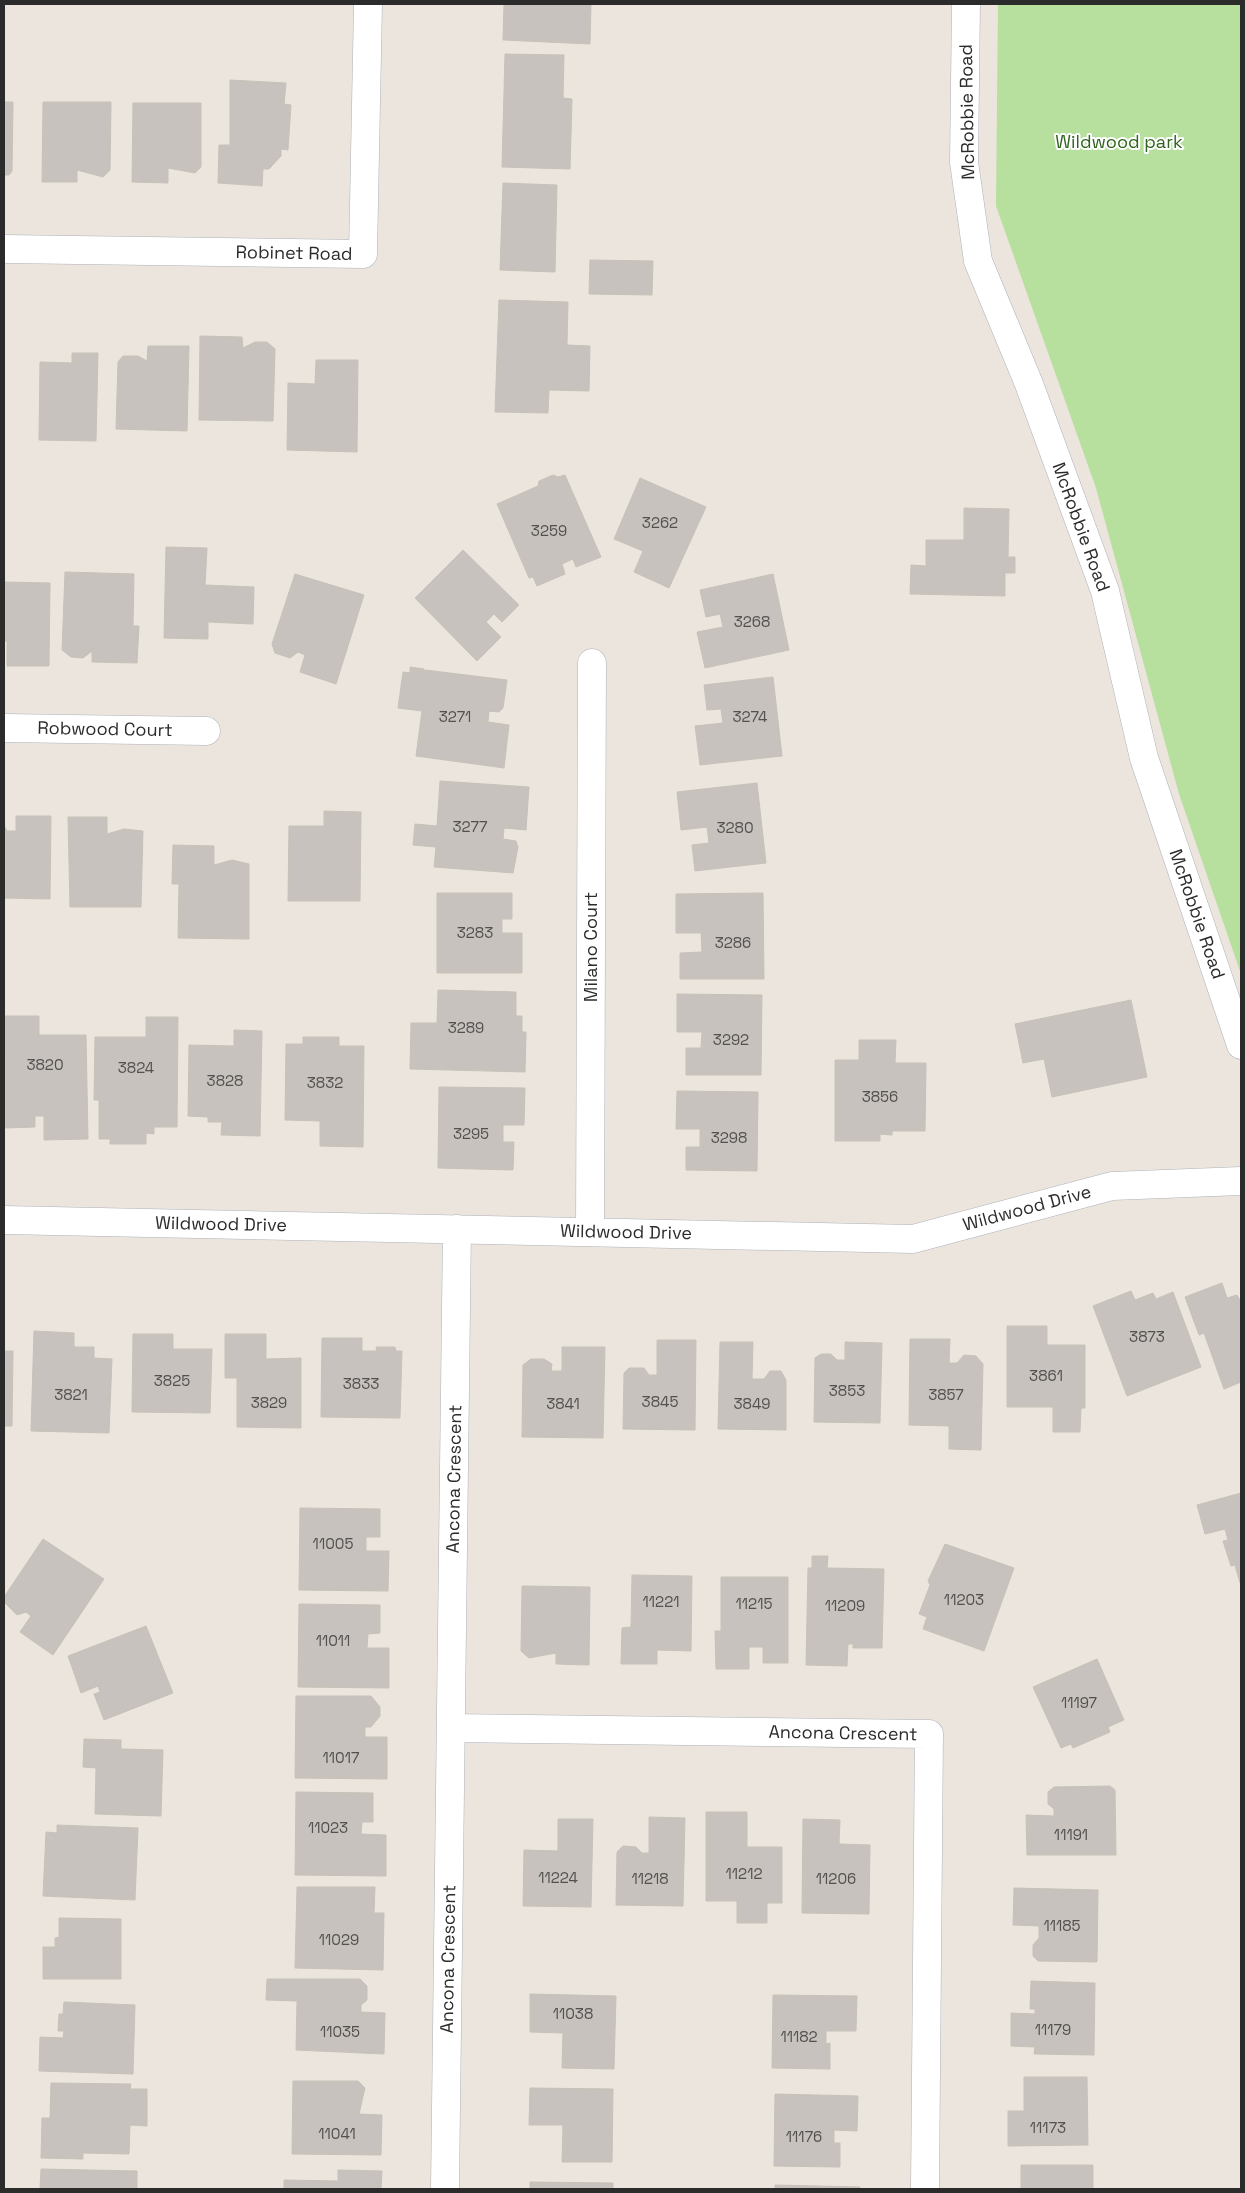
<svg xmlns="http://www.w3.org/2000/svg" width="1245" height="2193" font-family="'Space Grotesk',sans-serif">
  <rect width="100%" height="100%" fill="#ece5dd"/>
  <path fill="#b7df9d" d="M998 4H1241V974L1179 794 1096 488 996 206Z"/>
  <path fill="#c7c2bd" stroke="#c7c1b7" d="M504 4H591L590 44 503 40Z
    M505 54 564 55 563 98 572 99 570 169 502 167Z
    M230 80 286 83 284 104 291 105 288 150 281 149V156L269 169H263L262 186 218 183 219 145H230Z
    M4 102H13L12 171 9 175H4Z
    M43 102H111L110 170 103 177 77 170V182H42Z
    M133 103H201V167L195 173 168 168V183L132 182Z
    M503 183 557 185 555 272 500 270Z
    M590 260 653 261 652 295 589 294Z
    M499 300 568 302 567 345 590 346 589 391 549 390 548 413 495 412Z
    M200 336 242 337 243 348 255 342H267L275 349 273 421 199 420Z
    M148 346H189L187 431 116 429 118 362 123 356H138L147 361Z
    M72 353H98L96 441 39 440 40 362 72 363Z
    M316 360H358L357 452 287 450 288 383 315 384Z
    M553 475 558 477 565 475 601 557 576 567 573 559 562 564 565 574 537 586 533 577 529 578 497 504 538 486 539 481Z
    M640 478 706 507 669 588 634 572 643 551 614 539Z
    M964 508 1009 509 1008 557H1015V573H1005V596L910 594 911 565 926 566V540H964Z
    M166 547 207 548 205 585 254 587 253 624 208 622V639L164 638Z
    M463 550 519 605 502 622 494 614 486 622 501 637 477 661 415 598Z
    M65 572 134 574 133 626H139L137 663 92 662V651L83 658 71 657 62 650Z
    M295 574 364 595 336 684 300 672 305 655 298 652 290 658 275 653 272 644Z
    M773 574 789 650 705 668 697 632 723 627 720 614 706 617 700 590Z
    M4 582 50 583 49 666H7V641H4Z
    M410 667 424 669V674L425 670 507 680 503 708 499 712 489 711 488 722 509 725 504 768 416 756 422 711 398 708 403 672 410 673Z
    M773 677 782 756 700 765 695 726 723 723 721 709 707 710 704 685Z
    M440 781 529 787 526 830 504 828 503 839 516 841 518 847 513 873 434 867 436 847 413 845 415 824 437 826Z
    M757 783 766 863 695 871 692 845 709 843 707 827 681 830 677 792Z
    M324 811 361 812 360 901H288L289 826H324Z
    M16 816H51L50 899 4 898V825L7 831H16Z
    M68 817H107V834L124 829 143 831 141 907H70Z
    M173 845 214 846V865L232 860 249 864V939L178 938 179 884H172Z
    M437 893H512V919H502V933H522V973H437Z
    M763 893 764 979H680V953L702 952 701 933H676V894Z
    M438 990 516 992V1016H522V1032H526L525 1072 410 1069 411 1023H437Z
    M677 994 762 995 761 1075H686V1048H701L702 1032H677Z
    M1131 1000 1147 1077 1052 1097 1044 1059 1023 1063 1015 1024Z
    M5 1016H39V1035H86L88 1139 44 1140V1116H35V1127L4 1128Z
    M146 1017H178L177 1127H154V1134L146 1133V1144H110V1139H99V1100H94L95 1037H146Z
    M234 1030 262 1031 260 1136 221 1135 222 1122H208V1117L188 1116 189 1045 234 1046Z
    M303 1037H339V1046H364L363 1147 320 1146V1121L285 1120 286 1044H303Z
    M859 1040H896L895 1063H926L925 1131H892V1135L880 1134V1141H835V1060H859Z
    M439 1087 525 1088 524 1125H503V1142H514L513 1170 438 1168Z
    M677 1091 758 1092 757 1171 686 1170V1147H700V1129H676Z
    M1222 1283 1227 1298 1237 1295 1241 1302V1382L1224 1389 1204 1333 1199 1335 1185 1297Z
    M1131 1291 1135 1300 1153 1293 1156 1299 1173 1292 1201 1367 1127 1396 1093 1306Z
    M1007 1326H1047V1345H1085V1408H1081L1080 1432H1053V1407H1007Z
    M34 1331 74 1333V1347H94V1358L112 1359 109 1433 31 1431Z
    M133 1334H173V1349H212L210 1413 132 1412Z
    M225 1334H266V1359L301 1358V1428L237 1427V1378H225Z
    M322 1338H362V1351H377L376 1347H395L396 1351H402L400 1418 321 1417Z
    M910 1339H950L949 1363H957L964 1355 976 1356 983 1364 981 1450 949 1449V1426L909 1425Z
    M657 1340H696L695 1430 623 1429 624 1373 629 1368H644L649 1375H657Z
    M720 1342H753L752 1379H764L770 1371H781L786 1380V1430L718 1429Z
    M845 1342 882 1343 880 1423 814 1422 815 1358 821 1354H831L837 1360H845Z
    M562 1347H605L603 1438 522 1437 523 1365 531 1359H544L552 1364 551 1371H562Z
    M4 1351H13L12 1426H4Z
    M1241 1493V1583H1240L1235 1565 1231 1566 1223 1541 1228 1540 1225 1529 1205 1534 1197 1505Z
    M300 1508 380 1509V1537H366V1551H389L388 1591 299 1590Z
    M43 1539 104 1579 53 1655 20 1632 31 1616 26 1612 17 1615 4 1602V1597Z
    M945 1544 1014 1568 984 1651 923 1629 927 1617 919 1614 930 1585 928 1581Z
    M812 1556H828L827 1568 884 1569 882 1648H853V1644H848L847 1666 806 1665 808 1568H812Z
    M632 1575 692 1576 691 1651 657 1650V1664H621L622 1628 631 1627Z
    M721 1577H788V1663H763V1647H749V1669H716L715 1631H721Z
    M522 1586 590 1587 589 1665 556 1664V1653L529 1658 521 1651Z
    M299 1604 380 1605V1633L368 1634 367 1648H389V1688L298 1687Z
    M146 1626 173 1693 104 1720 94 1694 100 1692 98 1686 81 1693 68 1656Z
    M1097 1659 1124 1720 1108 1727 1110 1732 1073 1748 1071 1744 1061 1748 1033 1687Z
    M296 1696H371L380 1707V1716L371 1727H365V1737H387V1779L295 1778Z
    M84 1739 121 1740V1749L163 1750 161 1816 95 1814 96 1768 83 1767Z
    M1110 1786 1115 1790 1116 1855H1027L1026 1815 1054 1816V1809L1048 1804V1792L1054 1787Z
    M296 1792 373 1793V1822H362L361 1834 386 1835V1876L295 1875Z
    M706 1812H747V1847H782V1903H767V1923H737V1901H706Z
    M649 1817 685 1818 683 1906 616 1905 617 1852 623 1846 636 1847 642 1853H649Z
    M558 1819H593L591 1907 523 1906 524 1850 558 1851Z
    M803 1819 840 1820 839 1844 870 1845 869 1914 802 1913Z
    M57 1825 138 1828 135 1900 43 1896 46 1832 57 1833Z
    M297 1887H375L374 1913H384L383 1970 295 1968Z
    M1014 1888 1098 1890 1097 1962 1038 1961 1033 1956V1945L1039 1938V1926L1013 1925Z
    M59 1918 121 1919V1979H43V1947H55V1938L59 1937Z
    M267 1979H360L367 1986V2000L361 2005V2012L385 2013 384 2054 296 2050 297 2001 266 2000Z
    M1031 1981 1095 1983 1094 2055 1034 2054 1035 2047 1011 2046V2013L1035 2014V2009H1030Z
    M530 1994 616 1996 614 2069 562 2068 563 2033 530 2032Z
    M773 1995 857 1996 856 2031H826V2044L830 2043V2069L772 2068Z
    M64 2002 135 2005 133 2074 39 2071 40 2037 63 2038 64 2031H58L59 2014H63Z
    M1024 2077H1087L1088 2145 1008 2146V2111H1024Z
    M293 2081H358L365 2088 359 2114 382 2115 381 2155 292 2154Z
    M51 2083 131 2084 130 2089H147V2126L130 2125 129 2154 83 2153V2159L41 2158 42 2118H50Z
    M530 2088 613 2089 612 2162H562L563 2125H529Z
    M775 2094 858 2096 857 2131 834 2130V2143H840V2167L774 2166Z
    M1021 2165H1093V2189H1021Z
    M41 2169 137 2171V2189H40Z
    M338 2170 382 2171 381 2189H284V2180L338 2181Z
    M530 2182 613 2183V2189H530Z
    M775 2185 860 2187V2189H775Z"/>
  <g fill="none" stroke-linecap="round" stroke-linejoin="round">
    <defs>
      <path id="minor" d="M966 4 964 162 978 261 1029 384 1105 591 1144 758 1241 1045
        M4 249 363 254 368 4
        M4 728 206 731
        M4 1220 913 1239 1112 1186 1241 1181
        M590 1232 592 663
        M451 1728 929 1734 925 2189
        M445 2189 457 1229"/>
    </defs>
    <use href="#minor" stroke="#aeb1ba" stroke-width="29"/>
    <use href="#minor" stroke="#fff" stroke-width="28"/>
  </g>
  <g text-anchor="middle" stroke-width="4" stroke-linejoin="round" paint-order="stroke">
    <g font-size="15" fill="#525150">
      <text x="660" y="528">3262</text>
      <text x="549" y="536">3259</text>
      <text x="752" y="627">3268</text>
      <text x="455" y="722">3271</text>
      <text x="750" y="722">3274</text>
      <text x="470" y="832">3277</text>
      <text x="735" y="833">3280</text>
      <text x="475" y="938">3283</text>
      <text x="733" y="948">3286</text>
      <text x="466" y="1033">3289</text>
      <text x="731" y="1045">3292</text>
      <text x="45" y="1070">3820</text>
      <text x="136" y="1073">3824</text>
      <text x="225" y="1086">3828</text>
      <text x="325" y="1088">3832</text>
      <text x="880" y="1102">3856</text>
      <text x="471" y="1139">3295</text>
      <text x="729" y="1143">3298</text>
      <text x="1147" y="1342">3873</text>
      <text x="1046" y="1381">3861</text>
      <text x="172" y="1386">3825</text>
      <text x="361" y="1389">3833</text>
      <text x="847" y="1396">3853</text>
      <text x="71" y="1400">3821</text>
      <text x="946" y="1400">3857</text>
      <text x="660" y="1407">3845</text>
      <text x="269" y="1408">3829</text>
      <text x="563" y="1409">3841</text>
      <text x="752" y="1409">3849</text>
      <text x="333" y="1549">11005</text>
      <text x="964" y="1605">11203</text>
      <text x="661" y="1607">11221</text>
      <text x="754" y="1609">11215</text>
      <text x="845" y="1611">11209</text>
      <text x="333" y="1646">11011</text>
      <text x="1079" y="1708">11197</text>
      <text x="341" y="1763">11017</text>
      <text x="328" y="1833">11023</text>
      <text x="1071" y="1840">11191</text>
      <text x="744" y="1879">11212</text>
      <text x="558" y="1883">11224</text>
      <text x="650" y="1884">11218</text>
      <text x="836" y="1884">11206</text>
      <text x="1062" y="1931">11185</text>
      <text x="339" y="1945">11029</text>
      <text x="573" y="2019">11038</text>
      <text x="1053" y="2035">11179</text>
      <text x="340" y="2037">11035</text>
      <text x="799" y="2042">11182</text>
      <text x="1048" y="2133">11173</text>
      <text x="337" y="2139">11041</text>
      <text x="804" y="2142">11176</text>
    </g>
    <g font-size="18" fill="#2b2b2b" stroke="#fff">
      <text transform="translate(967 112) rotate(-91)" y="6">McRobbie Road</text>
      <text transform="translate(294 253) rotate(1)" y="6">Robinet Road</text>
      <text transform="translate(1081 527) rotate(70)" y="6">McRobbie Road</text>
      <text transform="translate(105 729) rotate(1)" y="6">Robwood Court</text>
      <text transform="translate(1197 914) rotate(71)" y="6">McRobbie Road</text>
      <text transform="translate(591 947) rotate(-90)" y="6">Milano Court</text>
      <text transform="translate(1027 1208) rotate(-15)" y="6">Wildwood Drive</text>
      <text transform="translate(221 1224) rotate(1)" y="6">Wildwood Drive</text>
      <text transform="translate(626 1232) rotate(1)" y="6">Wildwood Drive</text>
      <text transform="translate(454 1479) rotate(-89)" y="6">Ancona Crescent</text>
      <text transform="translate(843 1733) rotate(1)" y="6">Ancona Crescent</text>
      <text transform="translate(448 1959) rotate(-89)" y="6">Ancona Crescent</text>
    </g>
    <g font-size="18" fill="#30641e" stroke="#fff">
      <text x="1119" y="148">Wildwood park</text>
    </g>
  </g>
  <rect width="1245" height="2193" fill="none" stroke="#2b2b2b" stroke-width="10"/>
</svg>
